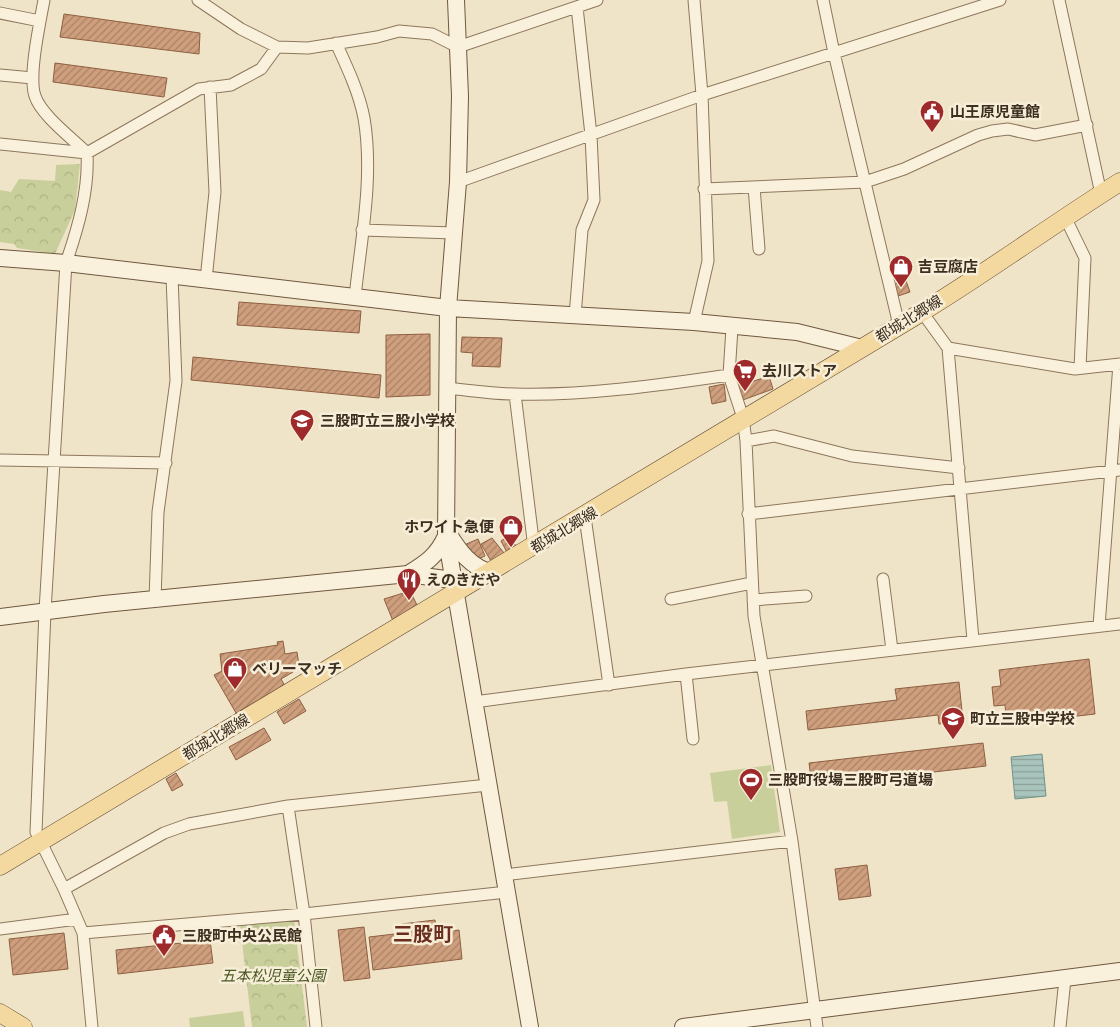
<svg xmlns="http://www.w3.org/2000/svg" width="1120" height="1027" font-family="Lora,'Noto Sans JP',serif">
  <defs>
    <pattern id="park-crowns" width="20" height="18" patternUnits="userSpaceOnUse" patternTransform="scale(1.25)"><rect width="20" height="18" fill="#c9cf9b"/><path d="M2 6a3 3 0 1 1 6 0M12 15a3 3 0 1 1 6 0" fill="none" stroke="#aeb285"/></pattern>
    <pattern id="water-rules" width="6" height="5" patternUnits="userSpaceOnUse" patternTransform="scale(1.25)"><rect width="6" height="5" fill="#a9c4bc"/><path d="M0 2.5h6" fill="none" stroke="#8ba098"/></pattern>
    <pattern id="building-hatch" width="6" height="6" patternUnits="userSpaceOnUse" patternTransform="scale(1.25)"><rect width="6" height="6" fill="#cf9f7d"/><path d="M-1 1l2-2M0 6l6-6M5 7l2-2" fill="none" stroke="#a98266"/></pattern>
  </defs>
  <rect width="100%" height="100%" fill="#f0e4c8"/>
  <path fill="#c9cf9b" d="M771 765 780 832 732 839 727 801 714 802 710 773Z
    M243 1011 245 1027H190L189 1018Z"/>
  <path fill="url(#park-crowns)" d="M80 164 75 210 55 254 17 248 14 244 0 242V190L11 192 19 179 55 181 56 165Z
    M294 919 307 1027H252L240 925Z"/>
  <path fill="url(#water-rules)" stroke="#6f938a" d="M1042 754 1046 796 1015 799 1011 757Z"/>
  <path fill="url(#building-hatch)" stroke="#8d5f41" d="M64 14 200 33 199 54 60 37Z
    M55 63 167 78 164 97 53 82Z
    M905 278 910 292 898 296 894 285Z
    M239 302 361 311 359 333 237 325Z
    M430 334V395L386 397V335Z
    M462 337 502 338 500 367 472 366 473 353 461 352Z
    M193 357 381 375 379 398 191 380Z
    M769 376 773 389 740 401 736 387Z
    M724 384 726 401 712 404 709 387Z
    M510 535 519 552 510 558 501 541Z
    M492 538 504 553 491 561 481 544Z
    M478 539 485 556 473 561 462 546Z
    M410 591 418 607 393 621 384 599Z
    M283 641 285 654 297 652 299 665 291 669 293 672 281 679 285 686 236 713 214 675 222 671 220 654 278 645 277 642Z
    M1089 659 1095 714 1007 724 1005 705 994 706 992 687 1001 686 999 670Z
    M959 682 963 721 939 724 938 715 808 730 806 711 897 700 895 689Z
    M299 699 306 711 284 724 277 712Z
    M264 728 271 740 236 760 229 747Z
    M983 743 986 766 812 786 809 763Z
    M176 773 183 785 172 791 166 779Z
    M867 865 871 896 839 900 835 869Z
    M435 920 436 933 459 930 462 959 373 970 369 937 403 933 402 924Z
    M364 927 370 978 344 981 338 930Z
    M64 933 68 969 13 975 9 939Z
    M210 940 213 963 118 974 116 950Z"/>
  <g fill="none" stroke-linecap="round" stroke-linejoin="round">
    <defs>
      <path id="street" d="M44 0C40 22 28 76 35 96 41 115 73 139 87 153 89 191 78 228 66 263L45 611 36 832 64 889 83 933 92 1027
        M198 0 241 29 277 47 308 48 377 37 399 31 432 34 458 47 597 0
        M694 0 702 95 708 261 694 322
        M823 0 834 53 899 325
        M1059 0 1101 194
        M0 13 40 21
        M336 43C347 67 359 92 364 118 374 177 361 239 355 297
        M0 75 33 78
        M0 144 87 153 199 89 231 85 261 69 277 47
        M458 182 702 95 1000 0
        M754 187 759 249
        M704 189 865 182 904 169 978 135 992 131 1008 129 1035 135 1087 125
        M1065 217 1085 258 1080 368
        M362 230 454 233
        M206 280 215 192 210 87
        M922 312 948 348 973 640
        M575 316 582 230 594 200 591 135 577 7
        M732 328 729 375 743 418 746 441 754 616 792 841 817 1027
        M948 348 1075 369 1120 364
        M446 388C469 390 492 394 515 394 582 396 662 385 729 375
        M515 394 534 548
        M746 441 774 436 852 456 959 468
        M0 460 166 463
        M748 514 1120 470
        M585 517 609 685
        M883 579 892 650
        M671 599 752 583
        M155 600 158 512 176 381 172 276
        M753 600 806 596
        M1099 626 1119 364
        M686 674 693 739
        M474 702 686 674 1120 624
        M288 806 304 914 316 1027
        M504 875 792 841
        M64 889 164 833 189 824 288 806 488 785
        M0 929 77 919
        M83 933 304 914 507 892
        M1060 1027 1065 979"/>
      <path id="secondary" d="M456 0 460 96 458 182 448 308 446 536 530 1027
        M0 258 66 263 448 308 694 322 797 332 862 348
        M448 533C459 551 471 568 493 573
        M408 574C426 563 437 556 446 536
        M0 617 104 604 408 574 453 580
        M683 1027 1120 971"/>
      <path id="primary" d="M0 866C308 683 615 498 922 312 989 271 1053 224 1120 182
        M0 1013 23 1027"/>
    </defs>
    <use href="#street" stroke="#8d765c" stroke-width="13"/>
    <use href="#secondary" stroke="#6f573f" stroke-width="18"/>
    <use href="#primary" stroke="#5b4430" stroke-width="19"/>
    <use href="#street" stroke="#faf1dc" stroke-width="11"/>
    <use href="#secondary" stroke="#faf1dc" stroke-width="16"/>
    <use href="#primary" stroke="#f3d9a0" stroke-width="18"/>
  </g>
  <defs>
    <symbol id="civic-pin" viewBox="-11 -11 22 30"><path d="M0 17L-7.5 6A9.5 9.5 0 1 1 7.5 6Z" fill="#9e2a2b" stroke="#f7eed8"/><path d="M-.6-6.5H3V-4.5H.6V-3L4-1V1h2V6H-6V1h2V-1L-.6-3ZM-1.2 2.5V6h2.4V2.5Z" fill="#fff"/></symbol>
    <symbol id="shop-pin" viewBox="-11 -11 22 30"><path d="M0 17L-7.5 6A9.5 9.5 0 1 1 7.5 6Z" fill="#9e2a2b" stroke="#f7eed8"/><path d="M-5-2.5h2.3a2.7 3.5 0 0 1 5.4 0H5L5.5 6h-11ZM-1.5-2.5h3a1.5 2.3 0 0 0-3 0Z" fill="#fff"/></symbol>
    <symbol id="supermarket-pin" viewBox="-11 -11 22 30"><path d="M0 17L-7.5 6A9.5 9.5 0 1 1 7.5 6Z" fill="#9e2a2b" stroke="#f7eed8"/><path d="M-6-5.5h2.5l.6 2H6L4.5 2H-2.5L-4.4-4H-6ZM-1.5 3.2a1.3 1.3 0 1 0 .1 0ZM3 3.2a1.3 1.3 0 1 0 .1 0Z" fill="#fff"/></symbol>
    <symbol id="school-pin" viewBox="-11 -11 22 30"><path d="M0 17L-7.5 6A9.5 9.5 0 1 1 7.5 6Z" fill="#9e2a2b" stroke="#f7eed8"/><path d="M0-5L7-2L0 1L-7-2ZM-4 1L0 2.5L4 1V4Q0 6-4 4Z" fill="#fff"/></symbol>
    <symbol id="restaurant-pin" viewBox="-11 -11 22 30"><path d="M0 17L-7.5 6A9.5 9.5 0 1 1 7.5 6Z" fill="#9e2a2b" stroke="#f7eed8"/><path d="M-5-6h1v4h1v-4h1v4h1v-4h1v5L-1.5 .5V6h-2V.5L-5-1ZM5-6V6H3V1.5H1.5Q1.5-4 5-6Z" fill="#fff"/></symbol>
    <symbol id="stadium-pin" viewBox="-11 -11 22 30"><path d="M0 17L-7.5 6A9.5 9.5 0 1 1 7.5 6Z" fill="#9e2a2b" stroke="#f7eed8"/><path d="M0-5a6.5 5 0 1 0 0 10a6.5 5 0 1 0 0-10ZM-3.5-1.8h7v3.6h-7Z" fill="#fff"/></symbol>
  </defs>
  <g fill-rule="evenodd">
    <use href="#civic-pin" x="918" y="98" width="28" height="38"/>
    <use href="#shop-pin" x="887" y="253" width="28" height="38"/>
    <use href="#supermarket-pin" x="731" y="357" width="28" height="38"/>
    <use href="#school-pin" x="288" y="407" width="28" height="38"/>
    <use href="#shop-pin" x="497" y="513" width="28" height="38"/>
    <use href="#restaurant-pin" x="395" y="566" width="28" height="38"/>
    <use href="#shop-pin" x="221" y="655" width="28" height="38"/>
    <use href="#school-pin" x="939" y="705" width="28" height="38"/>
    <use href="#stadium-pin" x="737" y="766" width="28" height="38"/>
    <use href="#civic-pin" x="150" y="922" width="28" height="38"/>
  </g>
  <g text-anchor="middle" stroke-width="5" stroke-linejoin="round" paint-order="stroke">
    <g font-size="15" font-weight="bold" fill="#3d2e20" stroke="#f7eed8" text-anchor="start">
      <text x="950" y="117">山王原児童館</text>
      <text x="918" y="272">吉豆腐店</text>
      <text x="762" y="376">去川ストア</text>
      <text x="320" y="426">三股町立三股小学校</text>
      <text x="494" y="532" text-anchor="end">ホワイト急便</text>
      <text x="426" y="585">えのきだや</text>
      <text x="252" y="674">ベリーマッチ</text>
      <text x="970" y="724">町立三股中学校</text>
      <text x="768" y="785">三股町役場三股町弓道場</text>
      <text x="182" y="941">三股町中央公民館</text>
    </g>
    <g font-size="15" fill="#3d2e20" stroke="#f7eed8">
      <text transform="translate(909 319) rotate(-32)" y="5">都城北郷線</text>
      <text transform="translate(564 530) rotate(-31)" y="5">都城北郷線</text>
      <text transform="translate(216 737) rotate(-31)" y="5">都城北郷線</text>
    </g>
    <g font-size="15" font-style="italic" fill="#4d5a26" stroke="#f7eed8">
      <text x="273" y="981">五本松児童公園</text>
    </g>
    <g font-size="20" font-weight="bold" fill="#6b2e1e" stroke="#f7eed8">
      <text x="423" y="941">三股町</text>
    </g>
  </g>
</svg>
